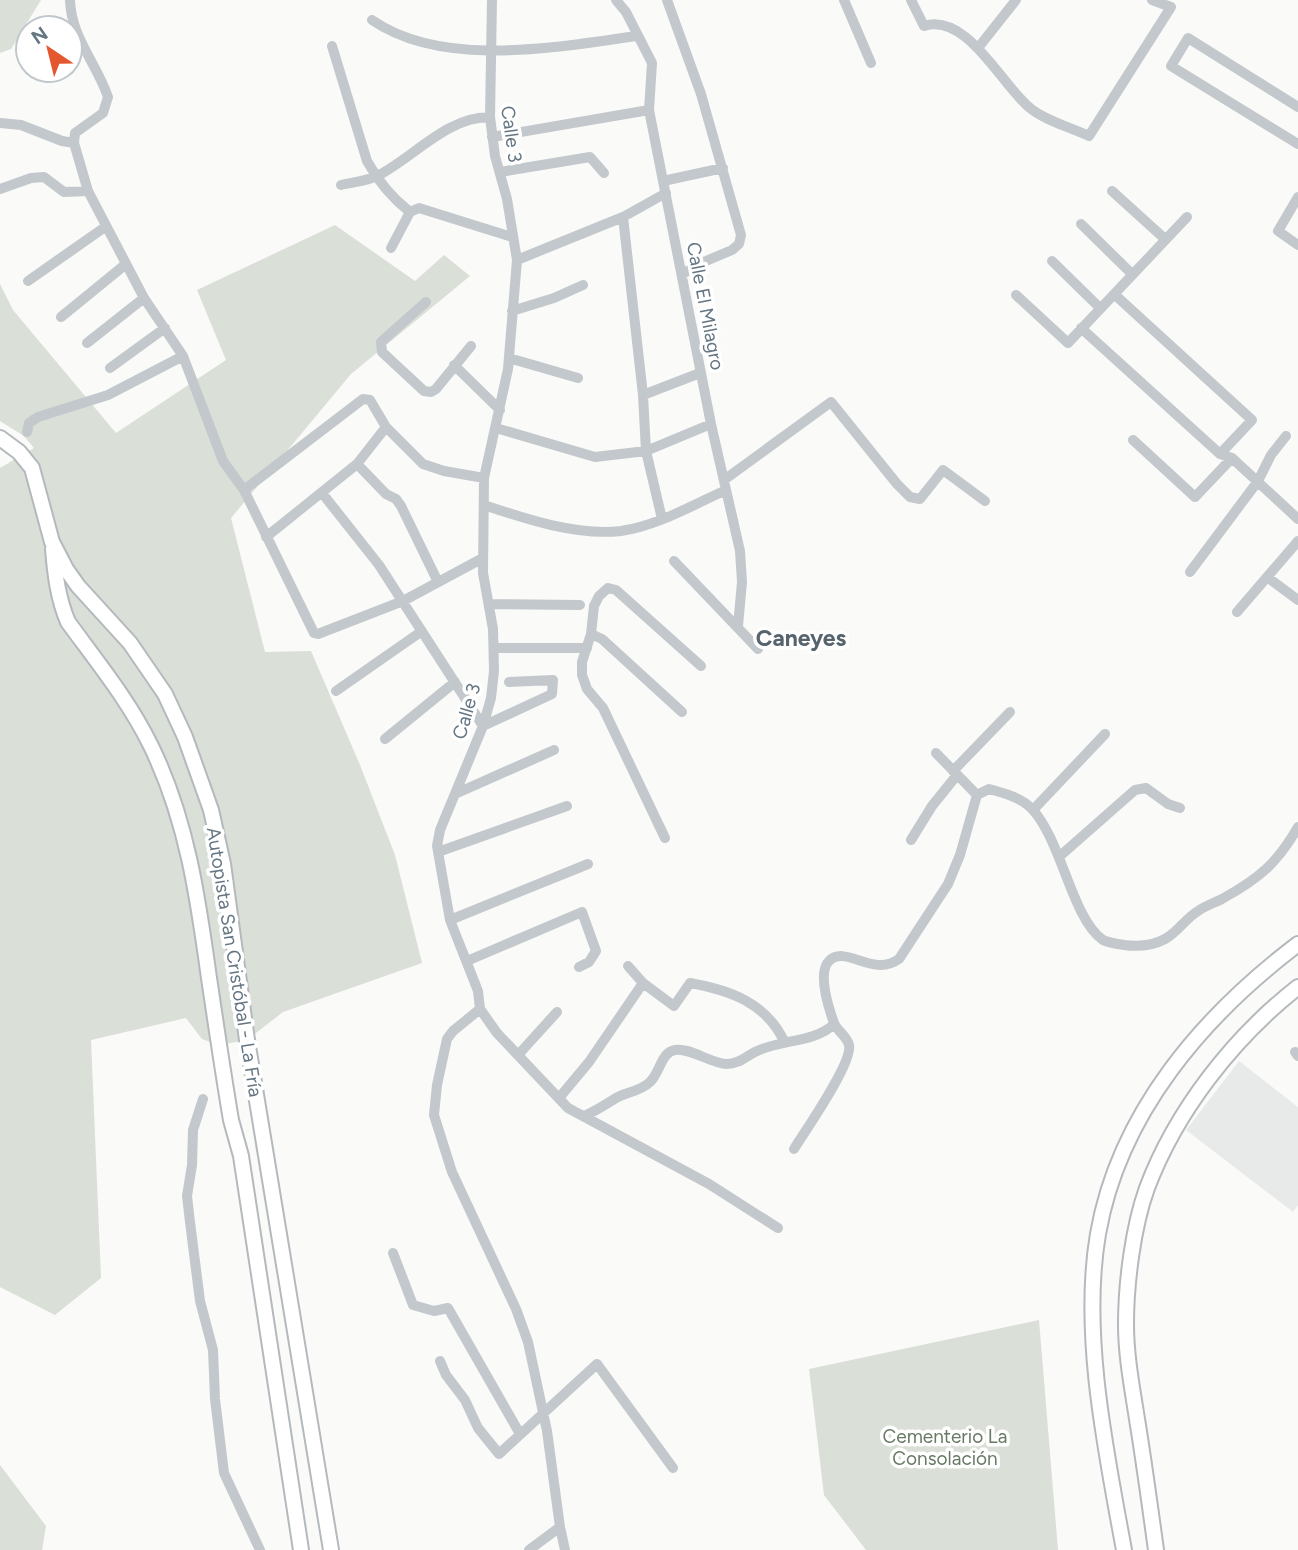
<svg xmlns="http://www.w3.org/2000/svg" width="1298" height="1550" font-family="Figtree,sans-serif">
  <rect width="100%" height="100%" fill="#fafaf8"/>
  <path fill="#e8e9e9" d="M1239 1061 1298 1107V1205L1293 1212 1186 1130Z"/>
  <path fill="#dadfd7" d="M0 0H41L11 49 0 53Z
    M335 225 415 281 444 255 470 276 351 374 231 518 265 652 311 651 360 765 395 855 422 963 283 1012 247 1040 219 1045 202 1039 186 1018 91 1040 101 1278 55 1315 0 1287V468L34 448 24 436 0 421V284L13 310 116 433 226 360 197 290Z
    M1039 1320 1058 1550H866L824 1495 809 1369Z
    M0 1465 46 1526 42 1550H0Z"/>
  <g fill="none" stroke-linecap="round" stroke-linejoin="round">
    <defs>
      <path id="highway" d="M0 438 19 452 32 468 52 542 66 569 78 586 130 643 165 694 185 737 211 810 223 864 247 1040 331 1550
        M53 549C55 574 58 599 68 622 98 663 129 701 151 746 187 820 198 898 209 978 216 1025 223 1073 231 1120L241 1156 301 1550
        M1124 1550C1106 1452 1081 1333 1098 1234 1119 1113 1203 1016 1298 944
        M1156 1550C1150 1506 1144 1462 1137 1419 1132 1387 1126 1356 1126 1324 1126 1283 1133 1227 1147 1188 1176 1111 1233 1038 1298 987"/>
    </defs>
    <use href="#highway" stroke="#b4b9bd" stroke-width="18"/>
    <path stroke="#c3c8cc" stroke-width="10" d="M70 0C71 37 97 64 108 97L103 113 75 133 74 143
      M492 0 490 117 495 156 507 199 517 260 508 369 484 478 483 573 493 629 494 671 491 698 483 726 440 830 437 846 450 920 478 991 480 1009 497 1033 568 1108 709 1184 778 1228
      M616 0 626 12 652 63 649 110 711 424 740 551 742 582 738 626
      M667 0 701 94 741 235 739 244 732 250 706 261 682 274
      M844 0 871 63
      M911 0 924 26C967 12 1002 86 1030 108 1044 120 1072 128 1089 136L1171 7 1152 0
      M372 20C443 69 557 47 636 36
      M332 46 367 161C378 181 392 198 410 212
      M978 48 1016 0
      M1298 107 1188 38 1171 66 1298 144
      M0 123 21 125 62 141 74 143 88 191
      M492 137 649 110
      M500 172 590 157 604 173
      M663 181 723 168
      M341 185C353 182 368 181 379 175 415 156 447 117 490 117
      M0 189 31 178 44 177 64 192 88 191 144 298 183 356 223 461 244 490 314 633 318 634 403 601 483 558
      M1112 191 1165 239
      M1298 197 1278 231 1298 245
      M623 217 643 395 700 373
      M1081 224 1132 274
      M391 248 410 212 419 208 512 237
      M517 260 623 217 666 193
      M1052 261 1100 308
      M28 281 105 227
      M1114 294 1252 420 1220 454
      M1016 295 1068 343 1187 217
      M426 302 381 342 382 352 424 391 431 392 436 389 471 346
      M512 311 554 298 583 285
      M61 317 126 264
      M1081 328 1220 454 1232 458 1298 519
      M87 343 144 298
      M509 358 578 378
      M454 365 500 410
      M110 368 165 328
      M643 395 646 451 662 519
      M496 428 595 457 646 451 711 424
      M27 432 29 423 38 417 108 395 183 356
      M1133 440 1195 497 1232 458
      M357 464 386 494 396 499 401 506 438 582
      M724 480 831 402 897 484 910 497 920 499 943 470 985 501
      M244 490 363 399 370 400 386 427
      M322 493 379 565 483 726 552 694 553 680 509 682
      M484 505C526 519 576 536 621 531 657 526 693 505 726 490
      M266 537 357 464 386 427 423 464 444 471 484 478
      M674 561 758 649
      M1190 572 1258 481 1271 455 1286 436
      M1267 577 1298 600
      M489 604 580 605
      M1237 612 1298 541
      M591 634 602 639 682 712
      M494 648H587
      M336 691 422 631
      M385 739 455 682
      M936 753 977 795
      M953 771 1010 712
      M455 794 554 750
      M1033 810 1105 734
      M665 838 603 708 587 689 582 675V662L591 634 594 606 599 596 608 588 616 590 701 666
      M911 840 932 806 957 775
      M438 852 567 806
      M1060 856 1135 790 1146 788 1168 804 1180 808
      M450 920 588 864
      M467 961 582 912 596 951 589 962 579 967
      M628 966 643 983 674 1006 690 983C730 990 766 1003 784 1041
      M480 1009 453 1031 447 1039 437 1085 434 1115 452 1172 516 1309 528 1342 547 1431 560 1527 565 1550
      M1295 1052 1298 1056
      M518 1055 557 1012
      M559 1098 589 1062 643 983
      M203 1099 193 1130 192 1165 187 1196 190 1222 200 1301 213 1350 215 1399 224 1473 260 1550
      M584 1116C596 1111 605 1105 616 1098 627 1092 641 1091 650 1082 660 1073 661 1052 675 1050 689 1047 710 1063 726 1064 739 1064 745 1057 755 1052 780 1039 815 1043 834 1024
      M794 1149C805 1131 853 1063 849 1045 847 1036 837 1031 834 1023 829 1009 817 973 829 961 846 944 872 978 899 959L948 884 960 855 977 795 989 789C1004 793 1022 798 1032 809 1062 841 1072 919 1103 940 1109 943 1118 944 1124 945 1139 947 1152 946 1165 939 1178 932 1186 918 1198 911 1205 906 1214 903 1222 899 1258 879 1277 864 1298 827
      M393 1253 413 1305 434 1311 448 1308 520 1434
      M440 1361 446 1375 465 1400 478 1428 499 1454 597 1364 673 1468
      M529 1550 560 1527"/>
    <use href="#highway" stroke="#fff" stroke-width="14"/>
  </g>
  <g text-anchor="middle" stroke-width="7" stroke-linejoin="round" paint-order="stroke">
    <g font-size="19" fill="#657683" stroke="#fff">
      <text transform="translate(512 134) rotate(82)" y="7">Calle 3</text>
      <text transform="translate(706 306) rotate(79)" y="7">Calle El Milagro</text>
      <text transform="translate(466 711) rotate(-74)" y="7">Calle 3</text>
      <text transform="translate(235 962) rotate(81)" y="7">Autopista San Cristóbal - La Fría</text>
    </g>
    <g font-size="19" fill="#687a64" stroke="#fff">
      <text x="945" y="1443">Cementerio La<tspan x="945" dy="22">Consolación</tspan></text>
    </g>
    <g font-size="23" font-weight="bold" fill="#57646e" stroke="#fff">
      <text x="801" y="646">Caneyes</text>
    </g>
  </g>
  <g transform="translate(49 49) rotate(325)"><circle r="33" fill="#ffffff" stroke="#c1c8cd" stroke-width="2"/>
  <path d="M0-5L12 26L0 18L-12 26Z" fill="#e4572e"/>
  <text y="-10" font-size="19" font-weight="bold" text-anchor="middle" fill="#657683">N</text>
  </g>
</svg>
